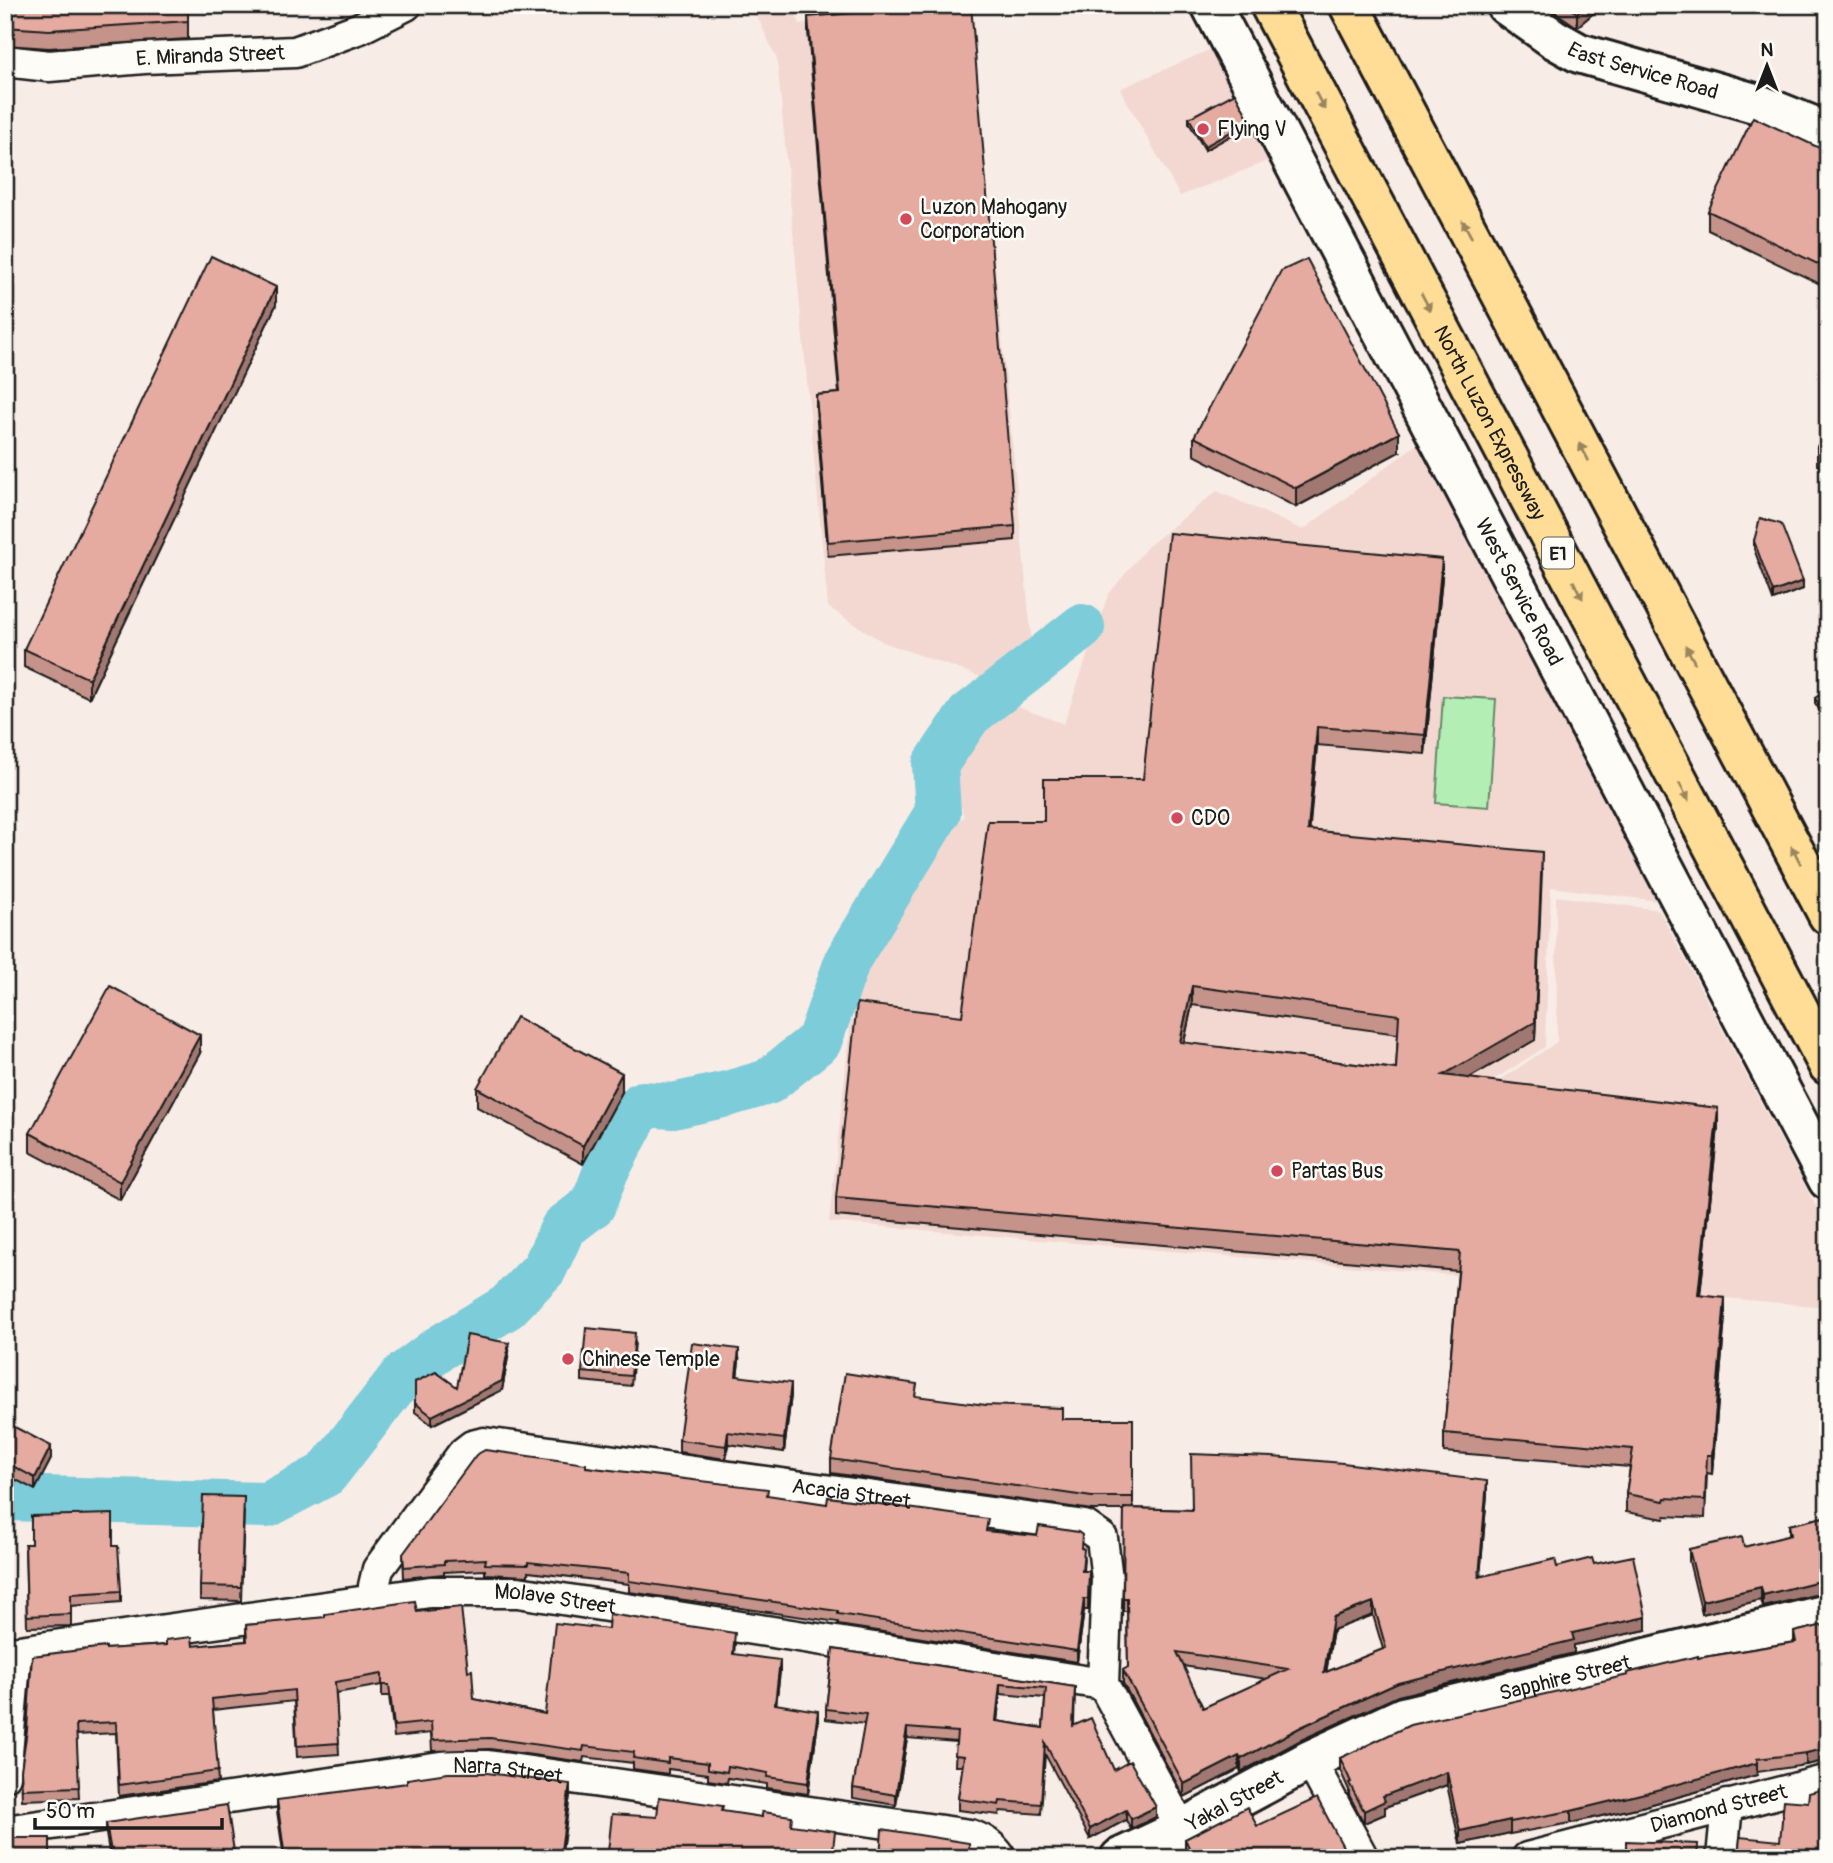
<svg xmlns="http://www.w3.org/2000/svg" width="1833" height="1863" font-family="Pangolin,sans-serif">
  <rect width="100%" height="100%" fill="#f8ece6"/>
  <filter id="ink" filterUnits="userSpaceOnUse"><feTurbulence type="fractalNoise" baseFrequency=".0143" numOctaves="2"/><feDisplacementMap in="SourceGraphic" scale="14" xChannelSelector="R" yChannelSelector="G"/><feConvolveMatrix kernelMatrix="1 2 1 2 8 2 1 2 1" color-interpolation-filters="sRGB"/></filter>
  <g filter="url(#ink)">
    <path fill="#f2d8d1" d="M752 5H791L800 24 970 13 1033 655 992 681 883 642 828 607 777 59Z
      M1216 47 1280 156 1180 196 1120 89Z
      M1429 435 1657 901 1551 887 1545 1047 1478 1090 829 1013 920 847 964 817 948 758 994 698 1064 724 1108 595 1147 547 1217 491 1303 530Z
      M1556 896 1659 910 1828 1229V1307L829 1222 851 1020 1481 1093 1557 1042Z"/>
    <path fill="#b3efb4" stroke="#688668" stroke-width="2" d="M1443 696 1496 699 1489 807 1436 803Z"/>
    <g fill="none" stroke-linecap="round" stroke-linejoin="round">
      <path stroke="#7dccda" stroke-width="46" d="M5 1498 267 1505 326 1474 402 1376 438 1349 507 1307 544 1269 563 1228 593 1205 606 1171 642 1104 673 1106 727 1094 768 1082 819 1041 848 959 938 812 935 765 969 715 1082 627"/>
      <defs>
        <g id="street">
          <path id="s1" d="M5 61 49 66 144 58 295 52 360 28 406 5"/>
          <path id="s2" d="M374 1599V1586L378 1569 463 1453 472 1446 484 1443 1085 1526 1102 1538 1107 1579 1103 1684 1182 1829"/>
          <path id="s3" d="M5 1653 430 1592H518L1103 1684"/>
          <path d="M1310 1760 1363 1858"/>
          <path d="M5 1776 16 1652"/>
          <path id="s4" d="M5 1831 447 1766H488L970 1835C984 1840 992 1845 1001 1858"/>
          <path id="s5" d="M1527 1858 1828 1780"/>
          <path d="M1722 1858 1727 1805"/>
        </g>
        <g id="secondary">
          <path id="s6" d="M1211 5 1828 1180"/>
          <path id="s7" d="M1506 5 1554 39 1579 53 1758 104 1828 132"/>
          <path id="s8" d="M1120 1858 1182 1829 1310 1760 1403 1717 1828 1614"/>
        </g>
        <g id="highway">
          <path id="s9" d="M1270 5 1828 1065"/>
          <path d="M1349 5 1828 915"/>
        </g>
      </defs>
      <use href="#street" stroke="#1c1c1c" stroke-width="35"/>
      <use href="#secondary" stroke="#1c1c1c" stroke-width="44"/>
      <use href="#highway" stroke="#1c1c1c" stroke-width="44"/>
      <use href="#street" stroke="#fdfcf7" stroke-width="30"/>
      <use href="#secondary" stroke="#fdfcf7" stroke-width="38"/>
      <use href="#highway" stroke="#ffdd96" stroke-width="38"/>
    </g>
    <path fill="#c5938a" stroke="#1c1c1c" stroke-width="2" fill-rule="evenodd" d="M5 5H188V39L49 48 5 45Z
      M1545 5H1603L1577 27Z
      M1822 5H1828V14Z
      M808 17 1015 526V540L828 556 816 409V395L839 393 808 31Z
      M1189 118 1250 125 1205 150 1189 123Z
      M1828 152V288L1708 230V211Z
      M276 305 89 698 24 667V649Z
      M1828 428V470L1817 465V447Z
      M1194 437 1399 452 1296 507 1194 455Z
      M1754 541 1803 589 1773 600 1754 549Z
      M1442 577 1425 754 1317 745 1309 830 1542 870 1535 1040 1469 1078 1718 1127 1700 1295 1725 1316 1712 1474 1707 1473 1705 1518 1665 1516 1664 1519 1626 1512V1494L1630 1467 1444 1452V1433L1458 1271 836 1216V1198L962 1016 1044 821 1143 779ZM1192 1005 1398 1034 1396 1069 1184 1043Z
      M1828 690V723L1815 703V698Z
      M200 1053 120 1200 30 1152V1133Z
      M477 1088 622 1092 583 1164 477 1107Z
      M635 1342 631 1386 582 1381V1372Z
      M509 1352 502 1390 432 1425 415 1412V1382L457 1387Z
      M739 1361 737 1376 791 1395 784 1452 728 1444 726 1459 679 1452V1440Z
      M917 1397 1062 1419H1133V1508L1192 1510 1487 1494 1480 1576 1557 1567 1594 1564 1646 1630 1574 1645V1653L1398 1696 1301 1740 1241 1772 1239 1769 1184 1797 1123 1683V1670L1128 1668 1127 1611H1123L1124 1510H1092L831 1473V1459ZM1373 1615 1383 1649 1326 1672 1333 1630ZM1183 1666 1267 1679 1203 1708Z
      M5 1422 51 1459 35 1490 5 1474Z
      M586 1467 988 1532 1082 1548 1084 1559 1083 1571H1089L1088 1610H1084L1077 1662 838 1625V1622L629 1592V1584L528 1572V1576L485 1574V1570L444 1572V1574L404 1578 403 1554Z
      M244 1511 241 1601 200 1600V1586Z
      M1828 1516V1593H1823L1763 1607 1761 1600 1702 1614 1689 1561V1549L1744 1547 1789 1536V1525Z
      M25 1544 113 1546 121 1591V1602L71 1606V1626L27 1627Z
      M417 1612 468 1671 474 1699 545 1714 735 1644 734 1654 780 1671 776 1704 818 1722 808 1794 767 1788V1784L728 1778 727 1783 708 1780V1774L668 1769V1774L633 1769V1763L584 1757 583 1762 490 1749 432 1751 431 1733 394 1737 389 1696H382V1685L336 1693 339 1754 297 1757 294 1701 213 1710 218 1782 119 1796 116 1733 76 1735 79 1798 22 1800 21 1770 106 1649 166 1645V1640L193 1646 246 1641V1625Z
      M1828 1624V1760L1806 1765 1757 1772V1775L1645 1806 1571 1823 1510 1834V1833L1460 1844 1447 1785 1385 1807V1814L1364 1823 1349 1795V1790L1340 1770V1758L1627 1676V1673L1698 1658 1794 1642V1632Z
      M833 1649 1075 1687 1074 1725 1156 1817 1131 1829 1126 1820 1090 1839 1045 1754 1041 1814 1000 1811 999 1815 958 1810V1799L963 1766H955L956 1742 907 1738 896 1805 853 1798V1788L865 1724 826 1719V1709ZM1000 1694 1045 1698 1043 1728 997 1721Z
      M570 1795 561 1858H284L277 1811V1800Z
      M106 1823 235 1858H110L106 1834Z
      M1257 1826 1349 1858H1188L1185 1852V1839Z"/>
    <path fill="#a07871" stroke="#1c1c1c" stroke-width="2" d="M1587 5H1603L1577 27V13Z
      M1250 121V125L1205 150V146Z
      M276 287V305L89 698V679Z
      M1399 433V452L1296 507V488Z
      M1442 559V577L1425 754V735Z
      M1803 581V589L1773 600V592Z
      M1317 727V745L1308 848V830Z
      M1542 852 1535 1040 1443 1093V1075Z
      M1192 986V1005L1180 1060V1042Z
      M200 1035V1053L120 1200V1182Z
      M622 1073V1092L583 1164V1146Z
      M1718 1108V1127L1698 1314V1295Z
      M1725 1298V1316L1712 1474V1455Z
      M509 1343V1352L502 1390 432 1425V1416Z
      M739 1349V1361L736 1388V1376Z
      M791 1383V1395L784 1452V1439Z
      M728 1432V1444L726 1459V1446Z
      M51 1446V1459L35 1490V1478Z
      M1487 1481V1494L1479 1589V1577Z
      M1823 1580V1593L1763 1607V1595Z
      M1761 1587V1600L1702 1614V1601Z
      M1084 1599V1610L1077 1662V1651Z
      M1373 1602V1615L1333 1630 1324 1686V1673L1333 1617Z
      M1646 1617V1630L1574 1645V1653L1398 1696 1301 1740 1241 1772V1759L1301 1727 1398 1683 1572 1633Z
      M780 1660V1671L775 1715V1704Z
      M1000 1684V1694L996 1731V1721Z
      M818 1711V1722L808 1794V1783Z
      M907 1728V1738L896 1805V1795Z
      M1828 1748V1760L1806 1765V1753Z
      M1239 1756V1769L1184 1797V1784Z
      M1757 1763V1775L1645 1806 1571 1823V1811Z
      M1447 1772V1785L1385 1807V1814L1364 1823V1811L1383 1796Z
      M570 1784V1795L561 1858H560Z
      M1156 1807V1817L1131 1829V1819Z
      M1126 1810V1820L1090 1839V1829Z
      M1510 1820V1833L1460 1844V1831Z"/>
    <path fill="#e5aba1" stroke="#1c1c1c" stroke-width="2" fill-rule="evenodd" d="M5 5H188V21L49 30 5 27Z
      M943 5H971L1015 526 828 542 816 395 840 393 808 17Z
      M1565 5H1587L1577 13Z
      M1235 93 1250 121 1205 146 1189 118Z
      M1753 117 1828 152V269L1708 211Z
      M211 256 276 287 89 679 24 649Z
      M1307 259 1399 433 1296 488 1194 437 1281 271Z
      M1828 428V452L1817 447Z
      M1760 518 1781 524 1803 581 1773 592 1754 541Z
      M1169 533 1442 559 1425 735 1317 727 1308 830 1542 852 1535 1022 1443 1075 1718 1108 1698 1295 1725 1298 1712 1455H1707L1705 1500 1665 1498 1664 1501 1626 1494 1633 1449 1444 1433 1460 1252 836 1198 857 1003 962 1016 988 821H1044V779H1143ZM1192 986 1399 1015 1396 1069 1180 1042Z
      M1828 690V718L1815 698Z
      M110 986 200 1035 120 1182 30 1133Z
      M516 1017 622 1073 583 1146 477 1088Z
      M586 1328 635 1333 631 1376 582 1372Z
      M467 1335 509 1343 502 1381 432 1416 415 1403V1382L436 1372 457 1387Z
      M692 1343 739 1349 736 1376 791 1383 784 1439 728 1432 726 1446 679 1440Z
      M845 1373 917 1384 915 1396 986 1405 1062 1408V1419H1133V1497H1092L831 1459Z
      M5 1422 51 1446 35 1478 5 1462Z
      M485 1450 586 1464V1467L768 1489 767 1495 827 1504 828 1497 988 1519 986 1531 1037 1536 1039 1526 1078 1532 1082 1535 1081 1548 1084 1549 1082 1571H1089L1088 1599H1084L1077 1651 838 1614V1611L629 1581V1573L528 1562V1565L485 1564 486 1559 444 1561V1564L404 1567 403 1554 476 1455Z
      M1191 1454 1272 1457 1343 1463 1487 1481 1479 1577 1555 1559 1557 1567 1592 1558 1594 1564 1633 1556 1646 1617 1572 1633 1574 1640 1398 1683 1301 1727 1241 1759 1239 1756 1184 1784 1123 1670 1128 1667 1127 1598H1123L1124 1508 1192 1510ZM1373 1602 1386 1648 1324 1673 1333 1617ZM1177 1652 1288 1669 1203 1708Z
      M203 1496 244 1497 241 1587 200 1586Z
      M113 1514V1546H118L121 1591 71 1594V1614L27 1616 25 1544H31V1516Z
      M1828 1516V1580H1823L1763 1595 1761 1587 1702 1601 1689 1549 1742 1537 1744 1547 1791 1535 1789 1525Z
      M415 1601 417 1612 461 1607 468 1671 472 1670 474 1699 545 1714 555 1623 608 1629 609 1614 735 1633 733 1654 780 1660 775 1704 818 1711 808 1783 767 1777 768 1773 728 1766 727 1772 708 1769V1763L668 1758V1763L633 1758 634 1752 584 1746 583 1751 490 1738 432 1740 431 1722 394 1726 389 1685H382V1674L335 1682 339 1743 297 1746 294 1690 212 1699 218 1771 119 1785 116 1722 76 1724 79 1787 22 1789 21 1770 27 1730 32 1656 106 1647V1649L166 1645V1640L192 1637 193 1646 247 1641 246 1625 325 1617V1614Z
      M1828 1624V1748L1806 1753 1757 1759V1763L1645 1793 1571 1811 1510 1822V1820L1460 1831 1447 1772 1383 1796 1385 1801 1364 1811 1349 1783 1351 1782 1340 1758 1410 1725 1628 1675 1627 1673 1698 1656V1658L1796 1642 1794 1632Z
      M833 1649 1075 1687 1073 1726 1091 1718 1114 1770 1130 1761 1156 1807 1131 1819 1126 1810 1090 1829 1045 1743 1041 1804 1000 1801 999 1805 958 1799 964 1756 955 1755 957 1732 907 1728 896 1795 853 1788 866 1714 826 1709ZM1000 1684 1046 1688 1043 1728 996 1721Z
      M448 1773H487L570 1784 560 1858H285L277 1800 407 1783V1779Z
      M1828 1788V1858H1738L1740 1837 1780 1841 1784 1800 1808 1802 1809 1793Z
      M659 1797 723 1806 722 1811 762 1817V1812L792 1816 791 1825 835 1831 832 1858H604L605 1851 608 1852 612 1814 657 1817Z
      M1317 1798 1349 1858H1194L1185 1839 1247 1807 1257 1826Z
      M227 1805 235 1858H112L106 1823Z
      M882 1829 969 1843 970 1858H880Z
      M12 1838H50V1858H12Z
      M1626 1841 1698 1844 1697 1858H1577L1626 1850Z"/>
    <defs><path id="oneway-solid" d="M-6-.8H1V-3.2L6.5 0L1 3.2V.8H-6Z" transform="scale(1.75)"/></defs>
    <g fill="#99865f">
      <use href="#oneway-solid" transform="translate(1320 101) rotate(62)"/>
      <use href="#oneway-solid" transform="translate(1467 229) rotate(-118)"/>
      <use href="#oneway-solid" transform="translate(1426 302) rotate(62)"/>
      <use href="#oneway-solid" transform="translate(1584 452) rotate(-118)"/>
      <use href="#oneway-solid" transform="translate(1578 590) rotate(62)"/>
      <use href="#oneway-solid" transform="translate(1690 654) rotate(-118)"/>
      <use href="#oneway-solid" transform="translate(1684 792) rotate(62)"/>
      <use href="#oneway-solid" transform="translate(1796 855) rotate(-118)"/>
    </g>
  </g>
  <g fill="#d1495b" stroke="#fdfcf7" stroke-width="2.5">
    <circle cx="1203" cy="129" r="7"/>
    <circle cx="906" cy="219" r="7"/>
    <circle cx="1177" cy="818" r="7"/>
    <circle cx="1277" cy="1171" r="7"/>
    <circle cx="568" cy="1359" r="7"/>
  </g>
  <g text-anchor="middle" stroke-width="5" stroke-linejoin="round" paint-order="stroke">
    <rect fill="#fdfcf7" stroke="#605f5e" stroke-width="2" x="1542" y="537.5" width="32" height="31" rx="5"/>
    <g font-size="19" font-weight="bold" fill="#1c1c1c">
      <text x="1558" y="560">E1</text>
    </g>
    <g font-size="21" fill="#1c1c1c" stroke="#fdfcf7">
      <text dy="7" stroke="none"><textPath href="#s1" startOffset="206">E. Miranda Street</textPath></text>
      <text dy="7" stroke="none"><textPath href="#s7" startOffset="154">East Service Road</textPath></text>
      <text dy="7" stroke="none"><textPath href="#s9" startOffset="472">North Luzon Expressway</textPath></text>
      <text dy="7" stroke="none"><textPath href="#s6" startOffset="663">West Service Road</textPath></text>
      <text dy="7" stroke="none"><textPath href="#s2" startOffset="569">Acacia Street</textPath></text>
      <text dy="7" stroke="none"><textPath href="#s3" startOffset="555">Molave Street</textPath></text>
      <text dy="7" stroke="none"><textPath href="#s8" startOffset="483">Sapphire Street</textPath></text>
      <text dy="7" stroke="none"><textPath href="#s4" startOffset="508">Narra Street</textPath></text>
      <text dy="7" stroke="none"><textPath href="#s8" startOffset="128">Yakal Street</textPath></text>
      <text dy="7" stroke="none"><textPath href="#s5" startOffset="198">Diamond Street</textPath></text>
    </g>
    <g font-size="21" fill="#1c1c1c" stroke="#fdfcf7" text-anchor="start">
      <text x="1217" y="136">Flying V</text>
      <text x="920" y="214">Luzon Mahogany<tspan x="920" dy="24">Corporation</tspan></text>
      <text x="1191" y="825">CDO</text>
      <text x="1291" y="1178">Partas Bus</text>
      <text x="582" y="1366">Chinese Temple</text>
    </g>
  </g>
  <rect width="1833" height="1863" fill="none" stroke="#fdfcf7" stroke-width="28"/>
  <rect x="14" y="14" width="1805" height="1835" fill="none" stroke="#1c1c1c" stroke-width="2.5" filter="url(#ink)"/>
  <g transform="translate(1767 66)" stroke="#fdfcf7" stroke-width="5" paint-order="stroke">
  <path d="M0-5L12 26L0 18L-12 26Z" fill="#1c1c1c"/>
  <text y="-10" font-size="19" font-weight="bold" text-anchor="middle" fill="#1c1c1c">N</text>
  </g>
  <path d="M35 1818v10h187v-10" fill="none" stroke="#1c1c1c" stroke-width="3.5"/>
  <text x="46" y="1818" font-size="21" fill="#1c1c1c" stroke="#fdfcf7" stroke-width="5" paint-order="stroke">50 m</text>
</svg>
